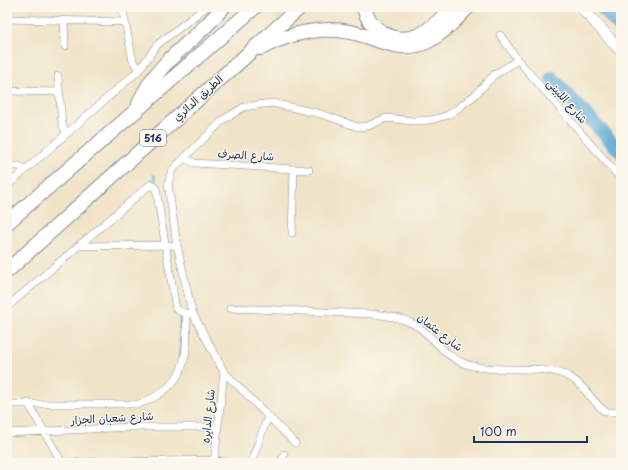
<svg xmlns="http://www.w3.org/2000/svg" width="628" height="470" font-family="'Playpen Sans','Playpen Sans Arabic',sans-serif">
  <rect width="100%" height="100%" fill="#fbf7ec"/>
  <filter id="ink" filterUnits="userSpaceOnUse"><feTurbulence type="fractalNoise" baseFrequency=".025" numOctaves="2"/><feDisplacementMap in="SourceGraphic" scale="8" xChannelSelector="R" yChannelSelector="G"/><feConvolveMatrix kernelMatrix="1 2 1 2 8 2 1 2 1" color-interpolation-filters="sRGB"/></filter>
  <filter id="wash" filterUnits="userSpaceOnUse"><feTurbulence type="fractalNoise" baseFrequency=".012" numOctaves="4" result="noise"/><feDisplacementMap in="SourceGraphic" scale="16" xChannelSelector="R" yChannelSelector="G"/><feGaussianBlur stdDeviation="0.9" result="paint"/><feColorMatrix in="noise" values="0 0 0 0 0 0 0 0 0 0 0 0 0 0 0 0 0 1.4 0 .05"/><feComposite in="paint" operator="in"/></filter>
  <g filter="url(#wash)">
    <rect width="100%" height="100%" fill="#f0e4c8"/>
    <path fill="#5caad6" stroke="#3c6c9a" d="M593 7H621V38Z"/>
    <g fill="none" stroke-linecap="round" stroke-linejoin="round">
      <path stroke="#5caad6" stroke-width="2.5" d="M154 175 156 185
        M180 312V363"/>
      <path stroke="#5caad6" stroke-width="14" d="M552 78 621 152"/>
    </g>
  </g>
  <g filter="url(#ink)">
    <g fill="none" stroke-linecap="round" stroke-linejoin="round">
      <defs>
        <path id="minor" d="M122 7 133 61 139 70
          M7 19 125 22
          M64 21 65 46
          M500 35 518 60 621 179
          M58 76 62 124 66 132
          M7 91 59 92
          M184 158 194 163 309 170
          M7 166H19L24 170
          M7 186 139 70 157 45 206 7
          M292 233 294 169
          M78 246 177 245
          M7 307 151 184 156 188 176 309 186 314 192 312
          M230 308 372 314C389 316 407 318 421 329 436 340 445 356 463 363 493 375 541 363 568 376 583 384 591 399 603 410L608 412H621
          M28 403 62 463
          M7 404H139C185 387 189 359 186 314
          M7 433 132 427H218
          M295 443 224 372 192 312 177 245 168 184 172 170 223 120 244 107 272 103 321 114 358 127 368 126 386 118 413 121 431 120 448 115 457 109 474 96 494 75 518 60
          M67 463 215 460 228 463
          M214 463 224 372
          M251 463 268 416
          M281 463 284 454"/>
        <path id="secondary" d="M581 7 621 51"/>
        <path id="motorway" d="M364 7C369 30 394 45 417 36 431 31 442 17 453 7
          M261 48C288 34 320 26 350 32 376 37 399 54 426 42 442 35 456 19 468 7
          M139 104C157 59 195 43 223 7
          M7 223 255 7
          M7 271 300 7"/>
      </defs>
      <use href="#minor" stroke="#868a93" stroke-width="8"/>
      <use href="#secondary" stroke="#868a93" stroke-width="12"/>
      <use href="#motorway" stroke="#868a93" stroke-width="16"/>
      <use href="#minor" stroke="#fff" stroke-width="7"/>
      <use href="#secondary" stroke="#fff" stroke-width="11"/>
      <use href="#motorway" stroke="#fff" stroke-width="14"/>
    </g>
  </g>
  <g text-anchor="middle" stroke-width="3" stroke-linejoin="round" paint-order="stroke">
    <rect fill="#fbf7ec" stroke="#5e6b89" stroke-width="1" x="140" y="130" width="26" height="16" rx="3"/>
    <g font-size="10" font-weight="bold" fill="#1b2f5e">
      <text x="153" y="142">516</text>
    </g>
    <g font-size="11" fill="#1b2f5e" stroke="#fbf7ec">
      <text transform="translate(198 98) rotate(-42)" y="4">الطريق الدائري</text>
      <text transform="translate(567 101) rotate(49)" y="4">شارع اللبينى</text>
      <text transform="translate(246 155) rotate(3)" y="4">شارع الصرف</text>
      <text transform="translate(440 332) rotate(38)" y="4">شارع عثمان</text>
      <text transform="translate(208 416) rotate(-84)" y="4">شارع الدايره</text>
      <text transform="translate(112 418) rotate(-3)" y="4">شارع شعبان الجزار</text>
    </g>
  </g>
  <rect width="628" height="470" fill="none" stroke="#fbf7ec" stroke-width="24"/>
  <path d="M474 436v6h113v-6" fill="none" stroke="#1b2f5e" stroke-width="2"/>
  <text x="480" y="436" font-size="12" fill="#1b2f5e" stroke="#fbf7ec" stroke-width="3" paint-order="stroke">100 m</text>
</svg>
